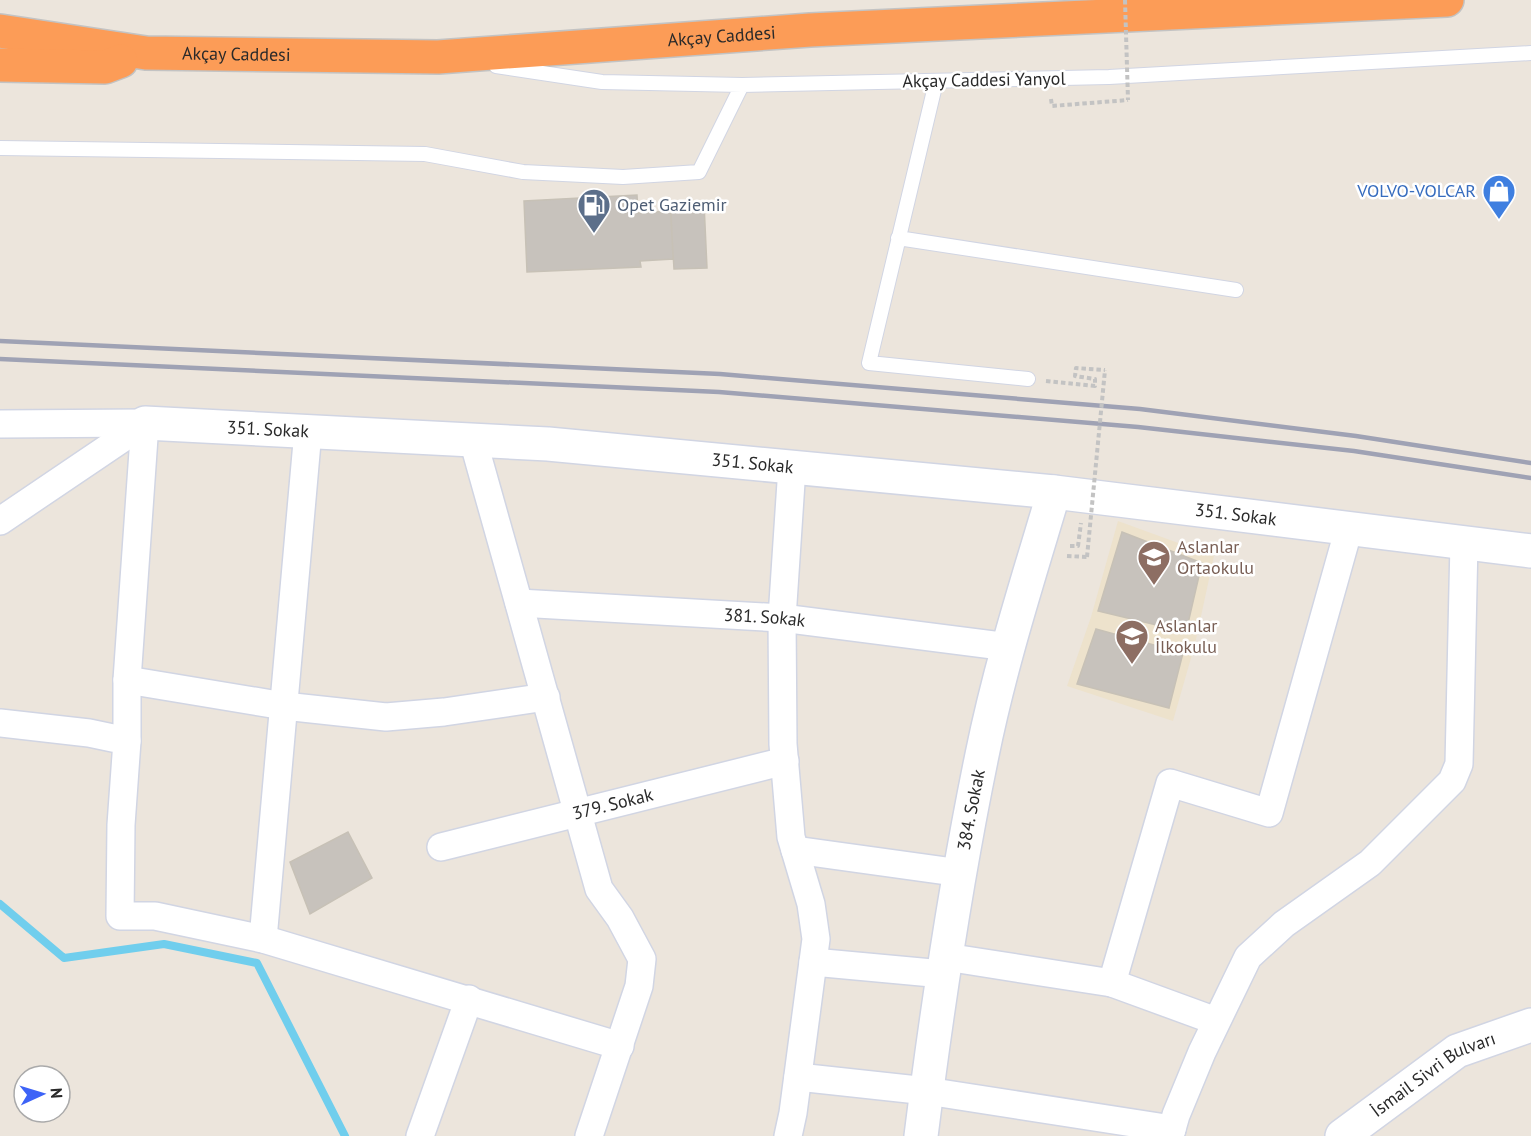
<svg xmlns="http://www.w3.org/2000/svg" width="1531" height="1136" font-family="'PT Sans',sans-serif">
  <rect width="100%" height="100%" fill="#ece5dc"/>
  <path fill="#ede2cc" d="M1118 521 1214 556 1195 644 1173 721 1067 686 1091 617Z"/>
  <g fill="none" stroke-linecap="round" stroke-linejoin="round">
    <path stroke="#70ceed" stroke-width="8" d="M0 904 64 958 164 944 257 963 345 1136"/>
  </g>
  <path fill="#c7c2bc" stroke="#c7c1b6" stroke-width="1.5" d="M637 195 638 213 671 211 673 259 640 261 641 267 527 272 524 201Z
    M704 203 707 268 674 269 670 204Z
    M1122 532 1202 563 1186 632 1098 611Z
    M1096 629 1183 653 1169 708 1077 684Z
    M348 832 372 878 310 914 290 862Z"/>
  <g fill="none" stroke-linecap="round" stroke-linejoin="round">
    <defs>
      <path id="lane" d="M496 66 602 82 742 85 1109 77 1531 53
        M936 82 869 363 1028 379
        M0 148 425 154 523 172 623 177 699 172 742 85
        M898 238 1236 290"/>
      <g id="street">
        <path d="M0 424 145 423"/>
        <path d="M473 440 599 889 620 918 642 959 639 986 589 1136"/>
        <path d="M0 521 145 423"/>
        <path id="s1" d="M519 603 782 618 1009 647"/>
        <path d="M127 680 284 706 386 717 444 712 546 697"/>
        <path d="M0 723 89 733 127 741 121 825 120 916H155L263 939 620 1046"/>
        <path d="M127 741V680L145 423"/>
        <path id="s2" d="M441 847 785 761"/>
        <path d="M795 850 961 873"/>
        <path d="M263 939 308 431"/>
        <path d="M946 957 1112 983 1216 1021"/>
        <path d="M813 962 943 974"/>
        <path d="M1112 983 1170 783 1269 813 1349 528"/>
        <path d="M798 1077 927 1091 1172 1129"/>
        <path d="M420 1136 469 999"/>
        <path d="M788 1136 793 1113 816 939 811 904 791 837 783 744 782 618 792 467"/>
        <path d="M1170 1136 1176 1115 1202 1052 1248 957 1284 924 1370 863 1452 781 1459 764 1464 543"/>
      </g>
      <g id="secondary">
        <path id="s3" d="M145 423 548 444 1054 492 1531 551"/>
        <path id="s4" d="M921 1136C937 1008 956 881 982 755 1000 666 1028 579 1054 492"/>
        <path id="s5" d="M1342 1136 1457 1051 1531 1025"/>
      </g>
      <g id="highway">
        <path id="s6" d="M0 31 146 53 438 57 810 30 1447 0"/>
        <path d="M0 65 105 67 121 61"/>
      </g>
    </defs>
    <use href="#lane" stroke="#d1d5e3" stroke-width="16"/>
    <use href="#street" stroke="#d1d5e3" stroke-width="30"/>
    <use href="#secondary" stroke="#d1d5e3" stroke-width="36"/>
    <use href="#highway" stroke="#c3c3c3" stroke-width="36"/>
    <path stroke="#c3c3c3" stroke-width="4" stroke-dasharray="4.5 3" stroke-linecap="butt" d="M1051 99 1052 106 1128 100
      M1046 381 1095 386V379L1075 376 1076 368 1105 370
      M1070 546H1078L1081 523
      M1067 556 1087 557"/>
    <use href="#lane" stroke="#fff" stroke-width="14"/>
    <use href="#street" stroke="#fff" stroke-width="27"/>
    <use href="#secondary" stroke="#fff" stroke-width="33"/>
    <use href="#highway" stroke="#fc9c57" stroke-width="33"/>
    <path stroke="#9fa2b4" stroke-width="4.5" d="M0 341 720 374 1140 409 1356 436 1531 463
      M0 359 719 392 1138 427 1354 451 1531 478"/>
    <path stroke="#c3c3c3" stroke-width="4" stroke-dasharray="4.5 3" stroke-linecap="butt" d="M1125 0 1128 100
      M1087 557 1105 370"/>
  </g>
  <defs>
    <symbol id="shop-pin" viewBox="-11 -11 22 30"><path d="M0 17L-7.5 6A9.5 9.5 0 1 1 7.5 6Z" fill="#3f7fe0" stroke="#fff"/><path d="M-5-2.5h2.3a2.7 3.5 0 0 1 5.4 0H5L5.5 6h-11ZM-1.5-2.5h3a1.5 2.3 0 0 0-3 0Z" fill="#fff"/></symbol>
    <symbol id="fuel-pin" viewBox="-11 -11 22 30"><path d="M0 17L-7.5 6A9.5 9.5 0 1 1 7.5 6Z" fill="#5c6f8a" stroke="#fff"/><path d="M-5.5-6h7V0h2V4h1.3V-2.5L3-4.5l.8-.8L6-3V5H2.5V1h-1V6h-7ZM-4.2-4.7v3.2H.2V-4.7Z" fill="#fff"/></symbol>
    <symbol id="school-pin" viewBox="-11 -11 22 30"><path d="M0 17L-7.5 6A9.5 9.5 0 1 1 7.5 6Z" fill="#8d6e63" stroke="#fff"/><path d="M0-5L7-2L0 1L-7-2ZM-4 1L0 2.5L4 1V4Q0 6-4 4Z" fill="#fff"/></symbol>
  </defs>
  <g fill-rule="evenodd">
    <use href="#shop-pin" x="1480" y="172" width="38" height="52"/>
    <use href="#fuel-pin" x="575" y="186" width="38" height="52"/>
    <use href="#school-pin" x="1135" y="538" width="38" height="52"/>
    <use href="#school-pin" x="1113" y="617" width="38" height="52"/>
  </g>
  <g text-anchor="middle" stroke-width="5" stroke-linejoin="round" paint-order="stroke">
    <g font-size="18" fill="#2a2a2a" stroke="#fff">
      <text dy="6" stroke="none"><textPath href="#s6" startOffset="724">Akçay Caddesi</textPath></text>
      <text dy="6" stroke="none"><textPath href="#s6" startOffset="238">Akçay Caddesi</textPath></text>
      <text transform="translate(984 80) rotate(-1)" y="6">Akçay Caddesi Yanyol</text>
      <text dy="6" stroke="none"><textPath href="#s3" startOffset="123">351. Sokak</textPath></text>
      <text dy="6" stroke="none"><textPath href="#s3" startOffset="609">351. Sokak</textPath></text>
      <text dy="6" stroke="none"><textPath href="#s3" startOffset="1095">351. Sokak</textPath></text>
      <text dy="6" stroke="none"><textPath href="#s1" startOffset="246">381. Sokak</textPath></text>
      <text dy="6" stroke="none"><textPath href="#s2" startOffset="177">379. Sokak</textPath></text>
      <text dy="6" stroke="none"><textPath href="#s4" startOffset="330">384. Sokak</textPath></text>
      <text dy="6" stroke="none"><textPath href="#s5" startOffset="111">İsmail Sivri Bulvarı</textPath></text>
    </g>
    <g font-size="18" fill="#366cbe" stroke="#fff" text-anchor="end">
      <text x="1476" y="197">VOLVO-VOLCAR</text>
    </g>
    <g font-size="18" fill="#4e5e75" stroke="#fff" text-anchor="start">
      <text x="617" y="211">Opet Gaziemir</text>
    </g>
    <g font-size="18" fill="#785e54" stroke="#fff" text-anchor="start">
      <text x="1177" y="553">Aslanlar<tspan x="1177" dy="21">Ortaokulu</tspan></text>
      <text x="1155" y="632">Aslanlar<tspan x="1155" dy="21">İlkokulu</tspan></text>
    </g>
  </g>
  <g transform="translate(42 1094) rotate(86)"><circle r="28" fill="#ffffff" stroke="#aaaaaa" stroke-width="1.5"/>
  <path d="M0-4.5L10 22L0 15L-10 22Z" fill="#3d63f7"/>
  <text y="-9" font-size="16" font-weight="bold" text-anchor="middle" fill="#2a2a2a">N</text>
  </g>
</svg>
